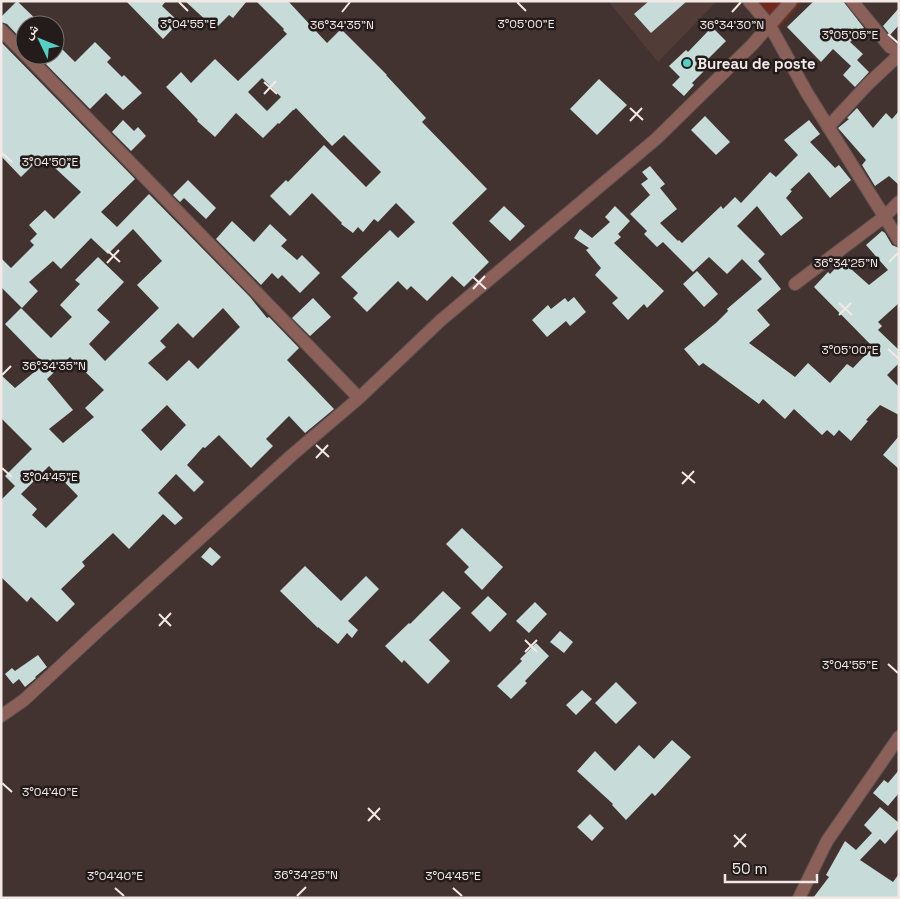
<svg xmlns="http://www.w3.org/2000/svg" width="900" height="899" viewBox="0 0 900 899" font-family="'Space Grotesk','Noto Naskh Arabic',sans-serif">
<rect width="100%" height="100%" fill="#423330"/>
<path fill="#513c37" d="M608,1h109l-59,61z"/>
<path fill="#71281d" d="M754,1h49l-25,29z"/>
<path fill="#c7dcd9" fill-rule="evenodd" d="M17,1l25,24h-17v18l-18,-19 -6,-2v-5z
M126,1h40l-4,5 17,16 -16,17z
M185,1h62l-14,17 -4,-3 -11,11 -6,-6 -3,3z
M256,1h32l39,42 14,-14 46,46h-1l40,43 -4,4 65,67 -35,34 37,39 -25,25 -12,-11 -25,25 -16,-15 -4,4 -9,-9 -31,31 -14,-14 5,-5 -17,-16 49,-47 8,8 17,-16 -19,-19 -18,19 -4,-3 -11,13 -5,-5 -5,6 -12,-9 1,-1 -30,-30 -22,23 -20,-20 16,-16 2,2 36,-37 42,42 15,-15 -37,-37 -12,11 -36,-38 -2,2h-1l-14,14 -1,-1 -15,15 -27,-25 -21,24 -18,-16 1,-1 -32,-33 15,-15 10,11 24,-24 23,22 49,-47 -4,-4 1,-1zM262,78l19,19 -14,14 -19,-19z
M649,1h38l-36,32 -17,-19z
M814,1h29l21,27 -14,14 13,12 -6,6 12,12 -14,15 -12,-12 8,-9 -18,-17 -12,13 -34,-35z
M899,8v17l-9,10 -7,-9z
M712,27l14,14 -20,20 4,4 -18,18 2,2 -10,11 -12,-11 8,-8 -11,-11 17,-16 2,2z
M1,42l134,137 -34,33 16,15 32,-33 101,103 17,21 2,-1 30,31 -12,12 47,49 -29,24 -16,-17 -23,23 7,7 -22,22 -32,-33 -14,13 -2,-1 -16,18 17,17 -10,10 -18,-18 -18,19 25,25 -8,7 -12,-11 -34,35 -16,-16 -31,29 3,4 -24,23 14,15 -18,18 -26,-25 -4,5 -26,-25v-77l14,-14 -10,-10 27,-27 -31,-31v-43l14,13 29,-24 -39,-40 16,-16 30,30 21,-21 -12,-12 20,-21 -5,-4 23,-23 26,25 -27,28 13,12 -21,22 16,17 54,-53 -22,-23 25,-24 -29,-32 -25,25 -17,-16 -30,31 -8,-8 -24,21 9,9 -16,17 -21,-21v-29l10,10 23,-23 -4,-4 7,-7 -8,-9 16,-15 9,9 27,-27 -39,-36 -21,21 -20,-21zM223,308l17,19 -42,42 -9,-9 -22,21 -19,-18 18,-16 -6,-6 18,-18 15,15zM70,357l34,33 -19,18 9,9 -31,26 -14,-14 24,-19 -26,-31zM167,405l19,20 -25,26 -20,-21zM49,466l29,30 -32,32 -14,-13 5,-6 -16,-15z
M55,42l20,20 20,-20 16,16 -4,4 15,15 2,-2 18,18 -19,17 -17,-17 -16,16 -53,-54h18z
M599,79l28,26 -30,30 -27,-26z
M857,108l16,20 13,-15 6,6 7,-8v74l-10,-9 -14,10 -13,-21 4,-5 -28,-32 11,-9 -2,-1z
M705,116l25,26 -14,13 -25,-25z
M123,120l11,11 4,-4 8,9 -15,15 -19,-19z
M809,120l11,14 -10,8 25,26 4,-3 12,15 -21,18 -21,-26 -19,18 2,1 -6,7 17,20 -22,18 -24,-30 -20,20 28,28 -7,7 23,28 -24,21 13,15 -21,18 46,34 13,-14 22,20 17,-19 6,4 20,-21 -59,-60 14,-15 2,2 12,-13 27,24 19,-15 -22,-25 16,-14 3,2 7,12 7,3v55l-21,19 4,4 -4,4 21,20v13l-12,12 12,12v28l-19,-10 -14,15 2,1 -17,20 -12,-11 -5,6 -7,-6 -5,5 -28,-26 -9,10 -22,-20 -4,5 -56,-41 -4,3 -15,-17 32,-26 12,-12 -1,-2 35,-30 -20,-20 -15,15 -18,-17 -16,15 -30,-30 -6,5 -13,-13 3,-3 -17,-17 20,-19 -9,-11 7,-5 -6,-7 8,-6 15,18 -5,4 17,21 -17,14 18,18 1,-1 3,3 39,-37 2,3 12,-12 6,6 29,-31 6,5 22,-22 -14,-15z
M188,180l28,28 -10,11 -22,-21 -4,4 -7,-7z
M504,206l21,20 -15,15 -21,-20z
M615,206l15,15 -12,13 3,3 -7,6 50,48 -17,17 -3,-4 -16,16 -16,-17 6,-5 -23,-23 6,-7 -15,-18 3,-2 -15,-10 6,-9 12,9 18,-16 -5,-5z
M232,221l22,21 16,-18 17,16 -6,6 16,14 5,-5 18,18 -20,20 -18,-18 -4,4 -6,-6 -11,12 -45,-46z
M697,271l21,23 -14,13 -21,-23z
M574,297l12,15 -16,14 -4,-5 -19,16 -15,-17 16,-15 3,4 14,-11 3,4z
M313,298l18,19 -21,19 -18,-18z
M899,436v33l-16,-14z
M462,528l41,39 -21,23 -18,-18 5,-5 -23,-23z
M210,547l11,10 -9,9 -11,-9z
M305,566l36,35 25,-25 13,13 -31,32 10,9 -6,8 -5,-5 -9,11 -20,-17v1l-38,-37z
M443,591l18,17 -32,32 21,21 -22,23 -24,-24 -2,3 -17,-17 24,-23 1,1z
M488,596l19,18 -17,18 -19,-19z
M535,602l12,12 -18,19 -13,-12z
M560,631l13,11 -9,11 -14,-11z
M536,643l13,13 -24,25 2,2 -16,16 -14,-13 25,-25 -2,-2z
M38,655l9,12 -12,10 1,1 -11,9 -6,-8 -6,5 -8,-10 7,-6 3,3z
M616,682l21,21 -21,21 -21,-21z
M582,690l10,9 -16,16 -10,-10z
M672,740l19,17 -36,39 -3,-3 -26,27 -14,-15 1,-1 -36,-33 18,-20 20,20 24,-26 15,14z
M899,770v23l-11,13 -15,-13 11,-13 4,3z
M880,807l19,16v5l-14,16 -5,-5 -20,21 33,22 6,-8v24h-86l16,-21 -3,-2 19,-34 11,9 16,-17 -8,-8z
M590,814l14,14 -12,13 -15,-14z"/>
<g fill="none" stroke-linecap="round" stroke-linejoin="round">
<g stroke="#5e504d" stroke-width="14">
<path id="minor" d="M749,1l21,25 37,67 92,147
M852,1l38,46 9,5
M1,30l24,24
M26,55l333,343
M828,127l40,-43 31,-29
M795,284l89,-67 15,-15
M1,716l23,-16 73,-68 195,-177 67,-57 81,-77 216,-182 96,-94 39,-44
M799,898l28,-57 72,-104"/>
</g>
<use href="#minor" stroke="#8a6058" stroke-width="12"/>
</g>
<path fill="none" stroke="#f2e8e6" stroke-width="2" d="M179,2l9,9M517,2l9,9M342,12l8,-10M732,12l9,-10M888,34l10,9M264,82l13,12M264,94l12,-13M630,108l13,12M630,121l12,-13M2,153l10,9M107,250l13,12M889,262l9,-9M107,263l12,-13M473,277l13,12M473,289l12,-13M839,303l13,12M839,315l12,-12M888,349l10,9M2,375l9,-9M316,445l13,12M316,458l12,-13M2,468l10,9M682,472l13,11M682,484l12,-13M159,614l12,12M159,626l12,-13M525,640l12,12M525,652l12,-12M888,664l10,9M2,783l10,9M368,808l12,12M368,821l12,-13M734,835l12,12M734,847l12,-13M115,888l9,8M453,888l9,8M297,896l9,-9"/>
<circle fill="#55cec4" stroke="#231c1b" stroke-width="2" cx="687" cy="63" r="5"/>
<g text-anchor="middle" dominant-baseline="central" stroke-width="5" stroke-linejoin="round" paint-order="stroke">
<g font-size="15" font-weight="bold" fill="#f2e8e6" stroke="#231c1b" text-anchor="start">
<text x="697" y="63">Bureau de poste</text>
</g>
</g>
<g font-size="12" text-anchor="middle" fill="#f2e8e6" stroke="#231c1b" stroke-width="5" stroke-linejoin="round" paint-order="stroke">
<text x="188" y="28">3°04'55"E</text>
<text x="526" y="28">3°05'00"E</text>
<text x="342" y="29">36°34'35"N</text>
<text x="732" y="29">36°34'30"N</text>
<text x="850" y="39">3°05'05"E</text>
<text x="50" y="166">3°04'50"E</text>
<text x="846" y="267">36°34'25"N</text>
<text x="850" y="354">3°05'00"E</text>
<text x="54" y="370">36°34'35"N</text>
<text x="50" y="481">3°04'45"E</text>
<text x="850" y="669">3°04'55"E</text>
<text x="50" y="796">3°04'40"E</text>
<text x="306" y="879">36°34'25"N</text>
<text x="115" y="880">3°04'40"E</text>
<text x="453" y="880">3°04'45"E</text>
</g>
<rect width="900" height="899" fill="none" stroke="#f2e8e6" stroke-width="5"/>
<g transform="translate(40 40) rotate(313)"><circle r="24" fill="#231c1b" stroke="#766e6c"/>
<path d="M0-4L9 19L0 12L-9 19Z" fill="#55cec4"/>
<text y="-8" font-size="14" font-weight="bold" text-anchor="middle" fill="#f2e8e6">ش</text>
</g>
<path d="M725 874v8h92v-8" fill="none" stroke="#f2e8e6" stroke-width="2.5"/>
<text x="732" y="874" font-size="15" fill="#f2e8e6" stroke="#231c1b" stroke-width="4" paint-order="stroke">50 m</text>
</svg>
